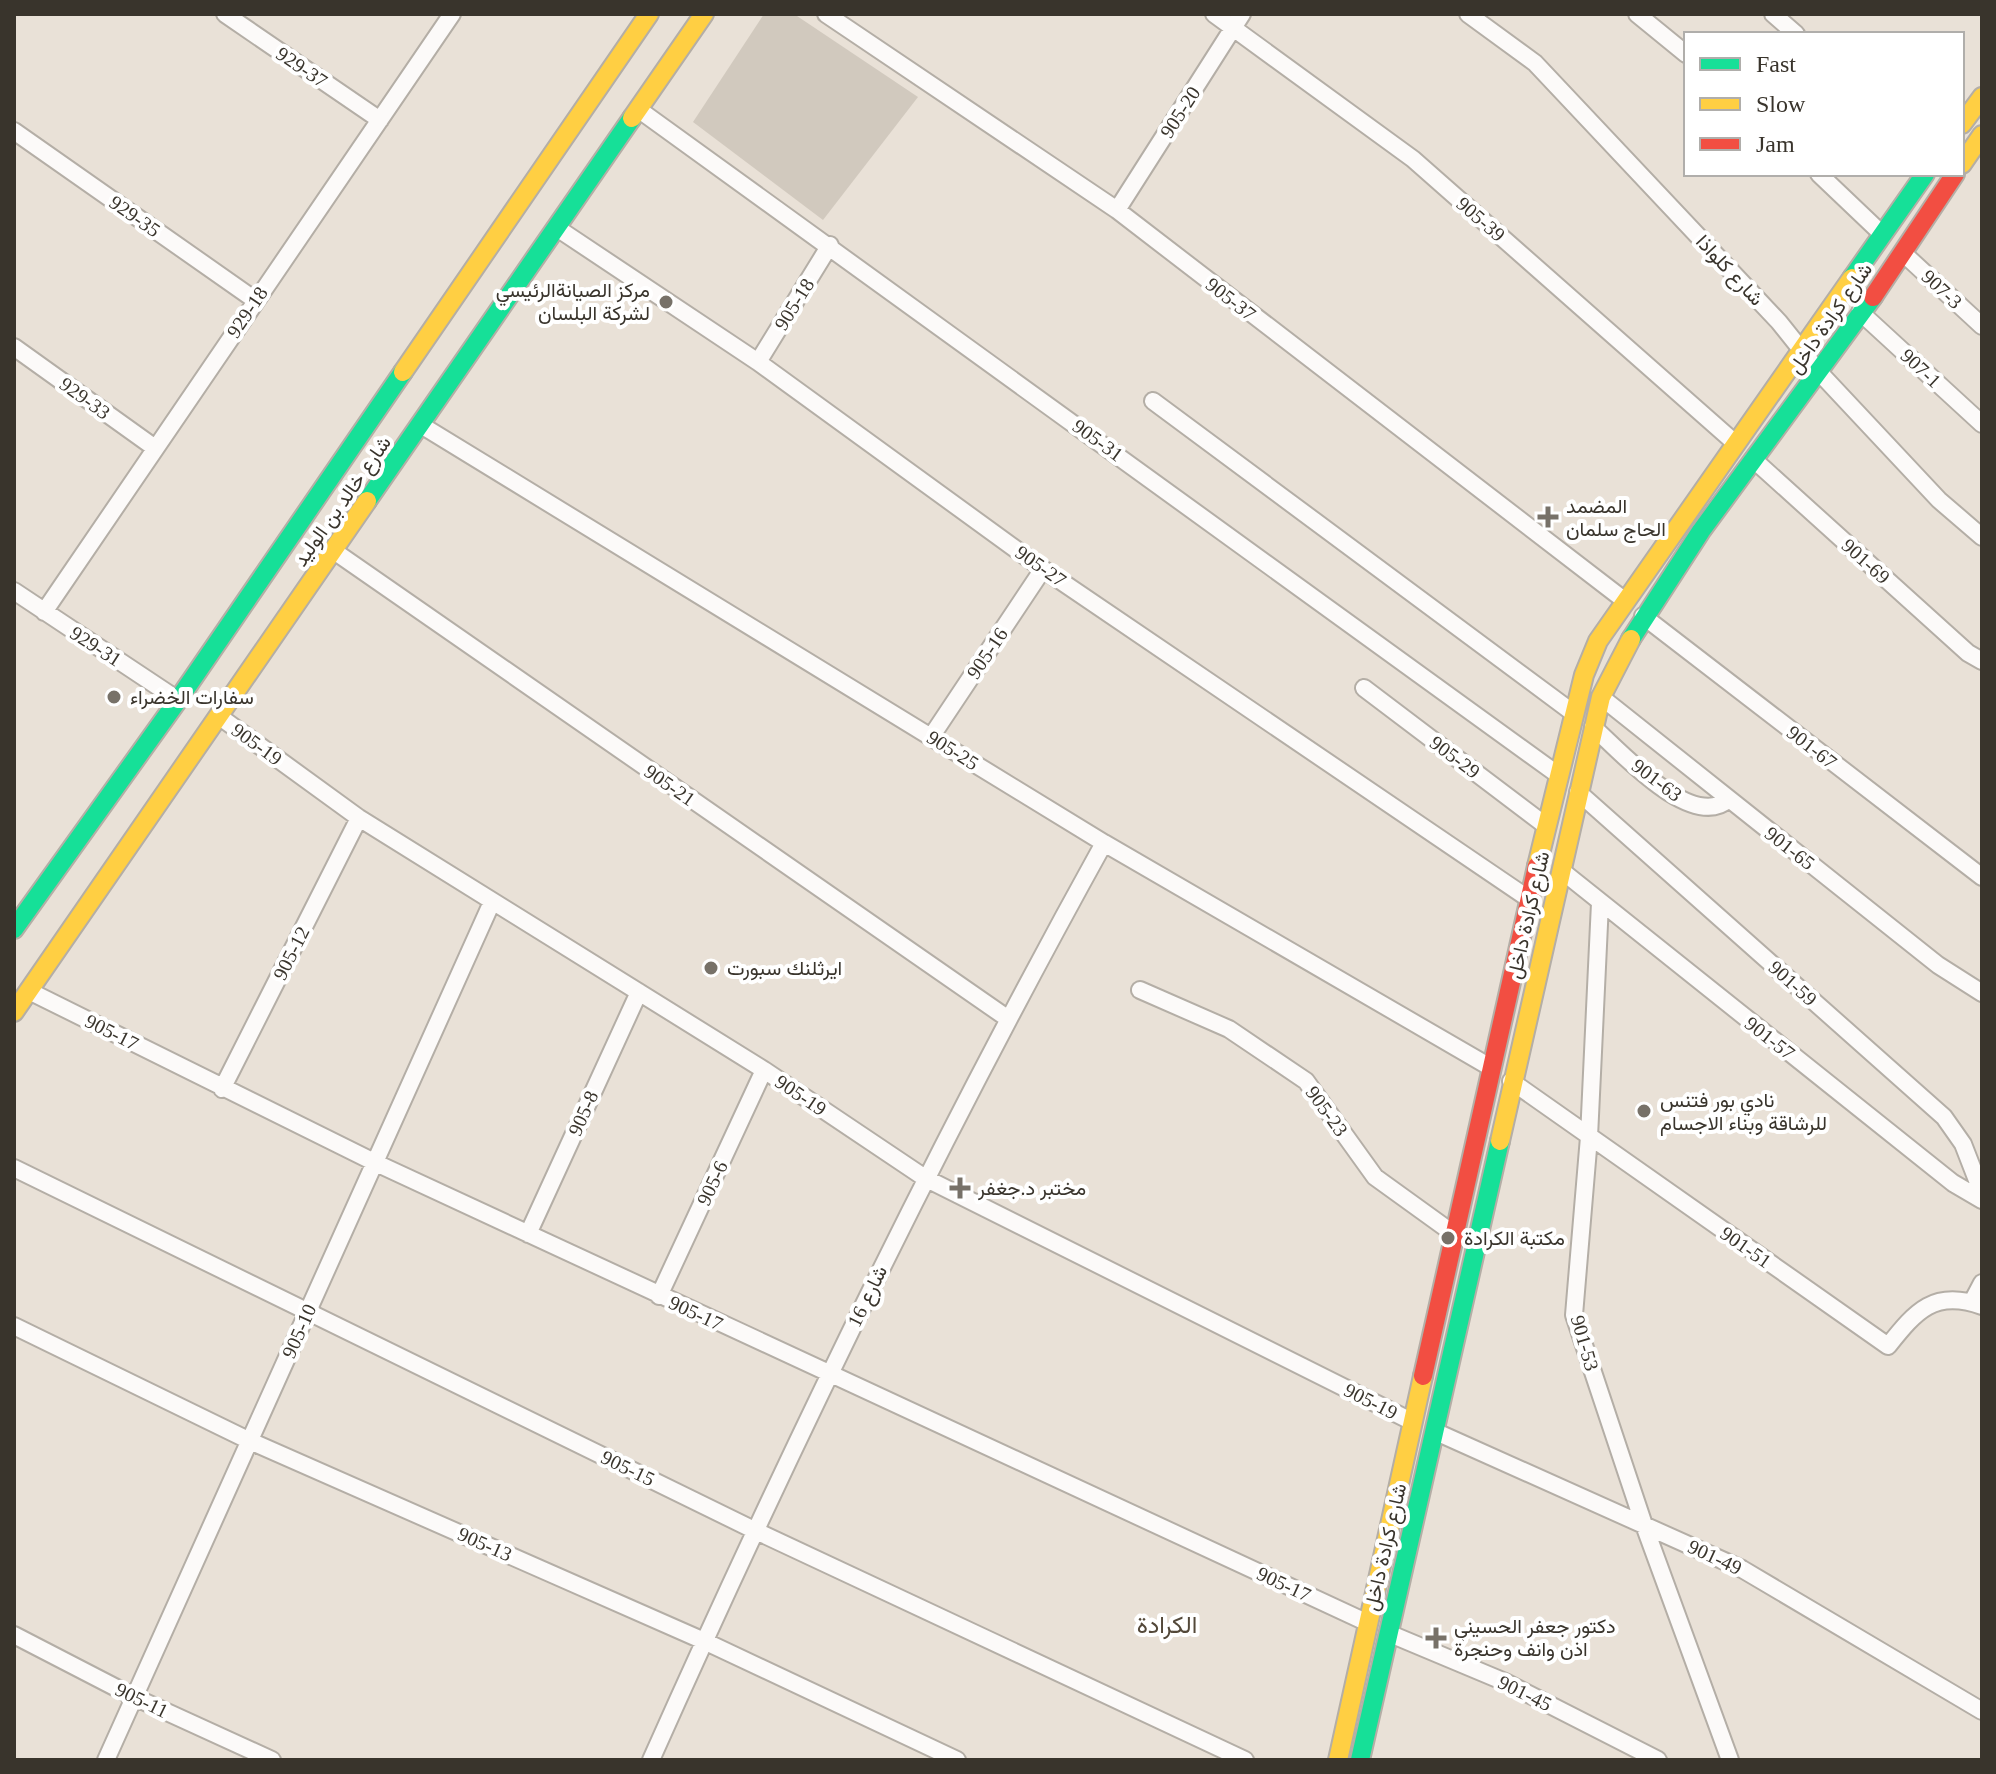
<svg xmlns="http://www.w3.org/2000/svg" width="1996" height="1774" viewBox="0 0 1996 1774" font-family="'Times New Roman',Vazirmatn,serif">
<rect width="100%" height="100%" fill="#e9e1d7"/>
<path fill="#d1c9be" d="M764,14h30l124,83 -95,123 -130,-98z"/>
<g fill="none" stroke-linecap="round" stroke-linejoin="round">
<g stroke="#b4aea6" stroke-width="20">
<path id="street" d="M225,14l155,106
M826,14l291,196 507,390
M1214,14l199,145 321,283
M1468,14l67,49 244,259 40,50 120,128 43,37
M1637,14l49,40
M1773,14l23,20
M638,109l919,665
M14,131l241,169
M1819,174l62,59
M1117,210l125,-196
M557,228l201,134 285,207 486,330
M1903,253l79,73
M1860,312l122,112
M14,347l141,101
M758,362l72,-117
M1153,401l419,311
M421,425l683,418 386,224
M1753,459l215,194 14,8
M334,551l673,467
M14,591l164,109
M44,612l408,-598
M1643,616l339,261
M1364,688l181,137
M1601,697l337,268 44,28
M220,717l139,101 405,252 161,108 488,244
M1593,727c27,24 99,105 136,72
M931,737l112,-168
M1578,792l366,325 19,27 19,49
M1562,871l391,312 29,17
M1600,903l-11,234 -15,178 70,210 86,235
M1140,990l89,39 77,52 69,96 79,57
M29,991l347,172 992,460
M1511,1081l377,265c28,-35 46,-57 94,-40
M222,1089l137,-271
M14,1168l742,363 489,229
M528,1234l111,-242
M659,1296l105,-226
M1972,1302l10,-19
M14,1326l236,115 454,200 253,119
M1434,1431l308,138 240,142
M1388,1633l117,49 153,78
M14,1635l120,62 138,63
M106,1760l386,-858
M651,1760c139,-312 288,-619 453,-917"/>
</g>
<g stroke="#b4aea6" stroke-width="22">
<path id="fast" d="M1852,278l73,-104
M367,501l265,-383
M1631,639l70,-108 172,-234
M14,929l164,-229 225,-328
M1360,1760l140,-619"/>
</g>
<g stroke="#b4aea6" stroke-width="22">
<path id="slow" d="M632,118l72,-104
M1962,124l20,-27
M1962,164l20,-29
M403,372l246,-358
M1537,866l47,-191 14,-34 254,-363
M14,1012l353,-511
M1500,1141l101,-444 30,-58
M1338,1760l85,-384"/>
</g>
<g stroke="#b4aea6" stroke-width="22">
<path id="jam" d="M1873,297l82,-123
M1423,1376l114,-510"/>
</g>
<use href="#street" stroke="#fcfaf9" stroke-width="16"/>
<use href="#fast" stroke="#16e098" stroke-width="18"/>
<use href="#slow" stroke="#ffcf43" stroke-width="18"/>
<use href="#jam" stroke="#f24e42" stroke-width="18"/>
</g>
<g fill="#777168" stroke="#fff" stroke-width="3">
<circle cx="666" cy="302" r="8"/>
<path d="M1544 505h8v8h8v8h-8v8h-8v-8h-8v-8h8z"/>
<circle cx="114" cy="697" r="8"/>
<circle cx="711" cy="968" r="8"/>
<circle cx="1644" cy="1111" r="8"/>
<path d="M956 1176h8v8h8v8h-8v8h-8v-8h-8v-8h8z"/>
<circle cx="1448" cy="1238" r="8"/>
<path d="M1432 1626h8v8h8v8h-8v8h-8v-8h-8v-8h8z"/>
</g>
<g text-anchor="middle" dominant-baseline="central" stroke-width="8" stroke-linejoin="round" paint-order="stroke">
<g font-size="20" fill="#39342c" stroke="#fff">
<text transform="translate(302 67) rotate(34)">929-37</text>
<text transform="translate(1180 112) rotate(-57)">905-20</text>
<text transform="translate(135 216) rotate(35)">929-35</text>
<text transform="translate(1481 219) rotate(41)">905-39</text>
<text transform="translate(1730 270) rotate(47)">شارع كلواذا</text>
<text transform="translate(1942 289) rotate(43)">907-3</text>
<text transform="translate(1231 299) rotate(38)">905-37</text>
<text transform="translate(794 304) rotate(-58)">905-18</text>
<text transform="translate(247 312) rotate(-56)">929-18</text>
<text transform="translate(1830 318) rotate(-55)">شارع كرادة داخل</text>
<text transform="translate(1921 368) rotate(43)">907-1</text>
<text transform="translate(85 398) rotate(36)">929-33</text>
<text transform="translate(1098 440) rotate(36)">905-31</text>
<text transform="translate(342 501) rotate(-55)">شارع خالد بن الوليد</text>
<text transform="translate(1866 561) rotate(42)">901-69</text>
<text transform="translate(1041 566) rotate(35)">905-27</text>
<text transform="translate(96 646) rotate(33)">929-31</text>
<text transform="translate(987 653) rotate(-56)">905-16</text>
<text transform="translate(257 744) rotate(36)">905-19</text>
<text transform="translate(1812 747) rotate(38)">901-67</text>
<text transform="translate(953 750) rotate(32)">905-25</text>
<text transform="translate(1455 757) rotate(37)">905-29</text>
<text transform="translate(1657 780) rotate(37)">901-63</text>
<text transform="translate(670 785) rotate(35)">905-21</text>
<text transform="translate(1790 848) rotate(38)">901-65</text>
<text transform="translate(1528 915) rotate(-77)">شارع كرادة داخل</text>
<text transform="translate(291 953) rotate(-63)">905-12</text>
<text transform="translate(1793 983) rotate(42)">901-59</text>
<text transform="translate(112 1032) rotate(27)">905-17</text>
<text transform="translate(1770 1038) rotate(38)">901-57</text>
<text transform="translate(801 1095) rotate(34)">905-19</text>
<text transform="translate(1327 1111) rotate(54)">905-23</text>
<text transform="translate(583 1113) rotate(-66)">905-8</text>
<text transform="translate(712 1183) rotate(-65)">905-6</text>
<text transform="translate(1746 1247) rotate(35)">901-51</text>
<text transform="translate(867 1296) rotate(-64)">شارع 16</text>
<text transform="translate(696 1313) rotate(25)">905-17</text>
<text transform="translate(299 1331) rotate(-66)">905-10</text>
<text transform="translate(1585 1343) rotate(74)">901-53</text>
<text transform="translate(1371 1401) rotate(27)">905-19</text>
<text transform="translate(628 1468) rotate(26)">905-15</text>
<text transform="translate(485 1544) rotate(24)">905-13</text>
<text transform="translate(1385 1547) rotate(-77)">شارع كرادة داخل</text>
<text transform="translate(1715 1557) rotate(25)">901-49</text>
<text transform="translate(1284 1584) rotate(25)">905-17</text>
<text transform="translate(1525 1693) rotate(26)">901-45</text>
<text transform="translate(142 1700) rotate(26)">905-11</text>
</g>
<g font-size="20" fill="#39342c" stroke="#fff" text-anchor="start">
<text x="650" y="290" text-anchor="end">مركز الصيانةالرئيسي<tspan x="650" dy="23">لشركة البلسان</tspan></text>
<text x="1566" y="506">المضمد<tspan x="1566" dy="23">الحاج سلمان</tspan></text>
<text x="130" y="697">سفارات الخضراء</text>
<text x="727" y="968">ايرثلنك سبورت</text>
<text x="1660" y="1100">نادي بور فتنس<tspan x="1660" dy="23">للرشاقة وبناء الاجسام</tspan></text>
<text x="978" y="1188">مختبر د.جغفر</text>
<text x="1464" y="1238">مكتبة الكرادة</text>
<text x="1454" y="1626">دكتور جعفر الحسيني<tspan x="1454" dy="23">اذن وانف وحنجرة</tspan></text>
</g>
<g font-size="24" fill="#534839" stroke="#fff">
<text x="1167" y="1625">الكرادة</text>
</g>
</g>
<rect width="1996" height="1774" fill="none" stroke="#39342c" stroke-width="32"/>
<rect x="1684" y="32" width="280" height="144" fill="#ffffff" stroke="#b0aeab" stroke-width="2"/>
<rect x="1700" y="58" width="40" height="12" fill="#16e098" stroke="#b0aeab" stroke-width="2"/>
<text x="1756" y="72" font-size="24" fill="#39342c">Fast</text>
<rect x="1700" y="98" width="40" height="12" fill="#ffcf43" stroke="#b0aeab" stroke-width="2"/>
<text x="1756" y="112" font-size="24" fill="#39342c">Slow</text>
<rect x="1700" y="138" width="40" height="12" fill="#f24e42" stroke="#b0aeab" stroke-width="2"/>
<text x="1756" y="152" font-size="24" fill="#39342c">Jam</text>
</svg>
